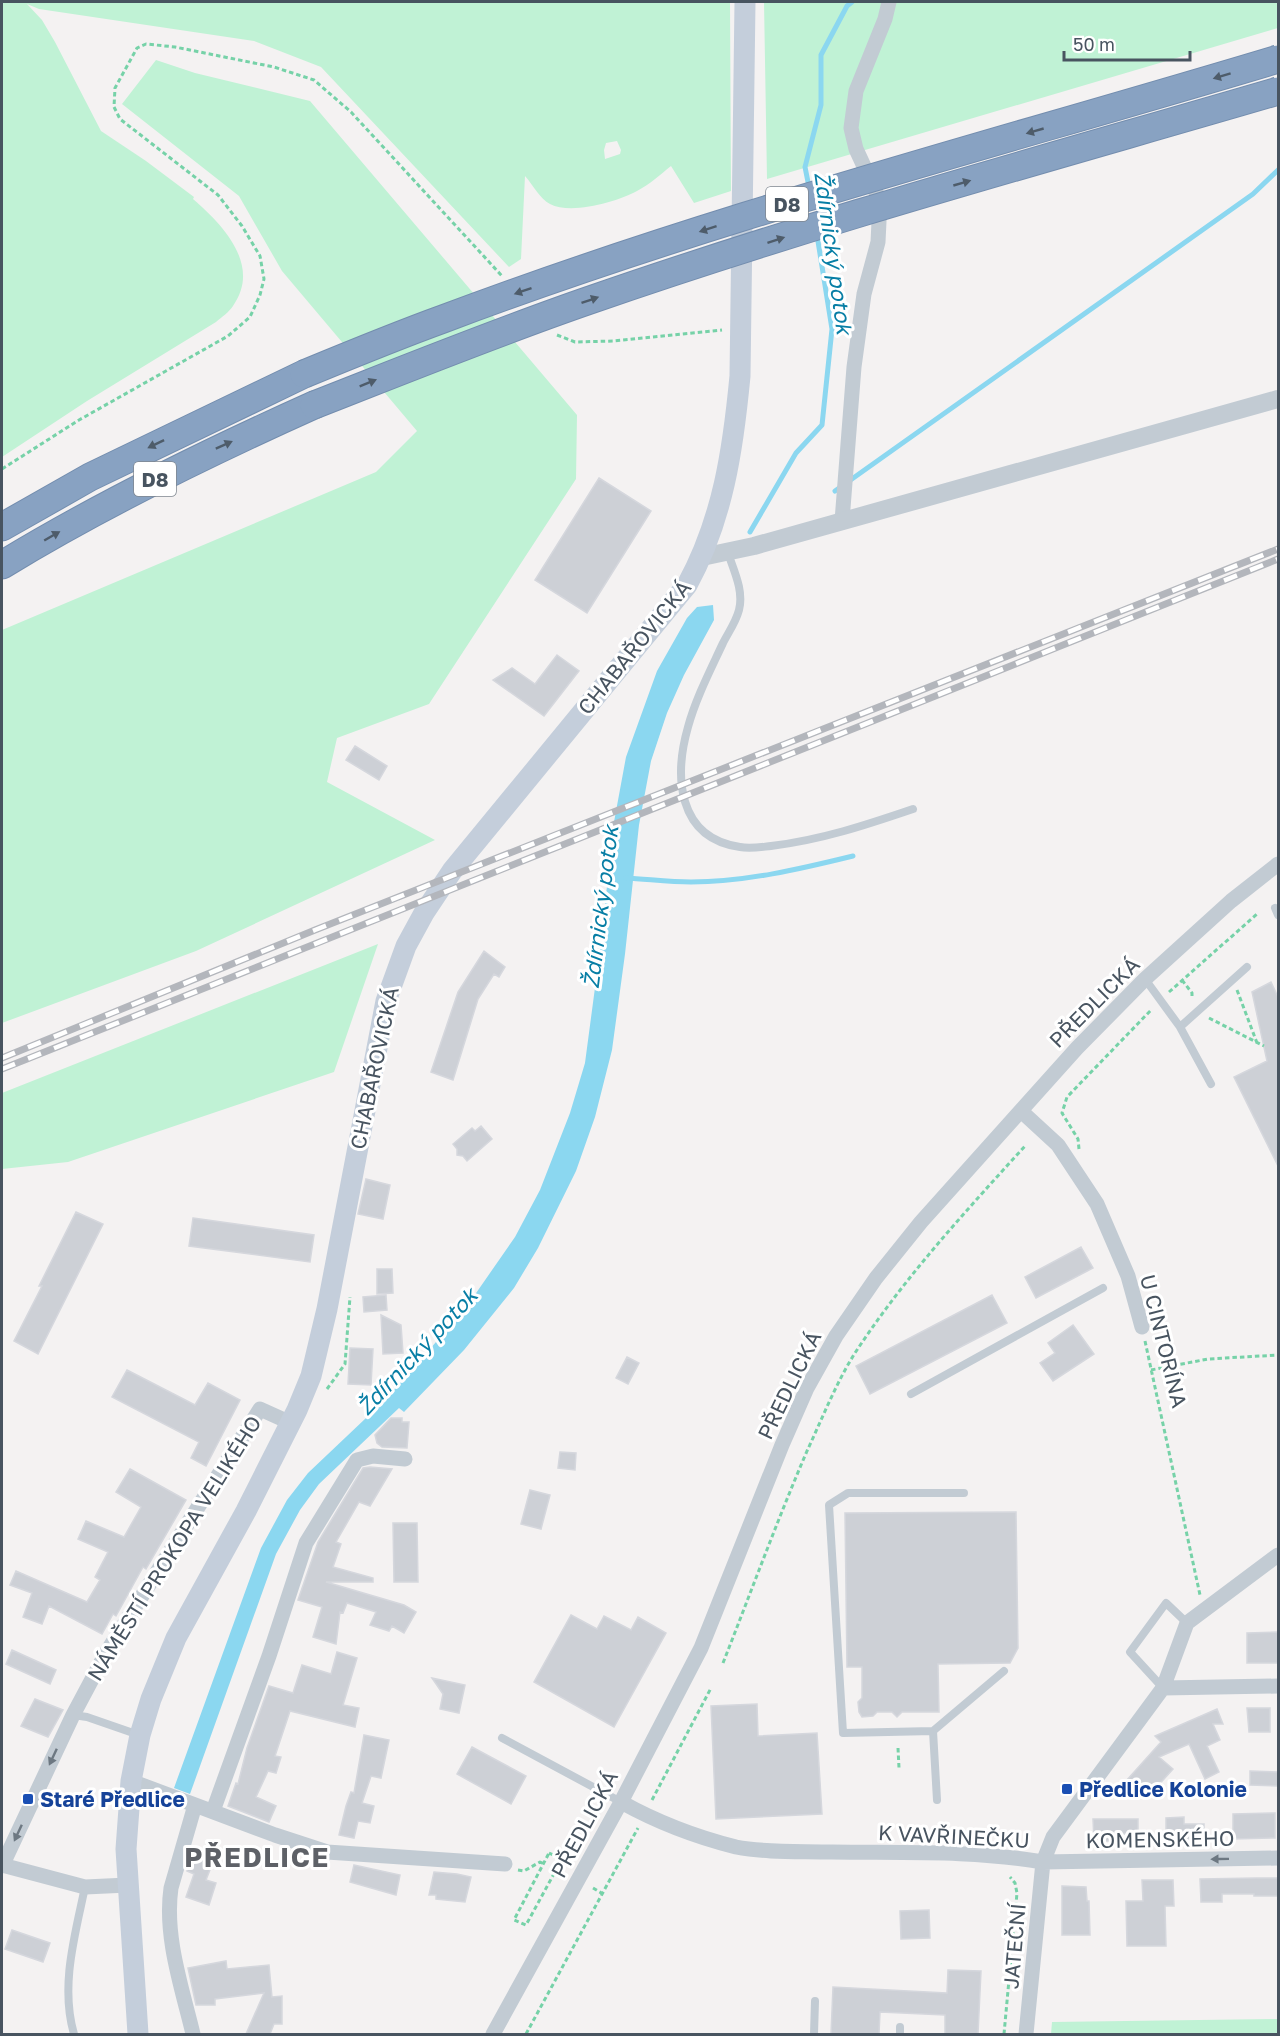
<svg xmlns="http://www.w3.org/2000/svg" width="1280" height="2036" viewBox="0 0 1280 2036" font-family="'Golos Text',sans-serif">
<rect width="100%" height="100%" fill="#f4f2f2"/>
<path fill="#c0f2d5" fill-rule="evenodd" d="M2,2h728l1,189 -37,12 -23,-37c-11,9 -21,18 -34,25 -20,11 -66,24 -87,13 -10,-5 -17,-19 -25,-28l-4,83 -12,8 -188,-200 -67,-26 -215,-32 -12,-5 15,16 13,22 46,89 45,30 48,36 -1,2c29,25 69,66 40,107 -4,6 -11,11 -17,16l-129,79 -85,56zM617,141l4,9 -1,4 -15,5 -1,-9 2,-7z
M764,2h514v26l-511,151z
M156,60l39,13 115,28 267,314 -1,64 -147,225 -92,34 -10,44 108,58 -239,111 -194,72v-393l374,-158 41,-41 -135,-160 -43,-75 -117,-92z
M378,944l-44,128 -266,90 -66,7v-76z
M1278,2019v15h-227l1,-12z"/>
<path fill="#8bd7f0" d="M713,605l1,15 -30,55 -17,38 -16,48 -12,64 -14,129 -13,96 -17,67 -19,54 -38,77 -24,40 -50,62 -60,62 -5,-4 -80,76 -19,26 -24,44 -86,240 -16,-6 87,-240 26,-48 21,-27 77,-73 80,-91 50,-72 25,-47 30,-77 15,-50 15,-113 14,-128 12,-65 31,-86 30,-53 10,-11z"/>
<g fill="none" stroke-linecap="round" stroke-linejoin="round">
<path stroke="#8bd7f0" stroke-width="5" d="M809,187l-4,-20 16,-62v-50l26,-49 5,-4
M835,491l418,-297 25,-24
M750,532l46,-79 26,-28 10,-96 -15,-94
M626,878c21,1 43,4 65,4 54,0 109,-13 162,-26"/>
</g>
<path fill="#cdd0d6" stroke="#d5d7dd" stroke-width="1.5" d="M599,478l52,33 -64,102 -52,-33z
M557,655l22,16 -35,45 -51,-36 19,-12 23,16z
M355,746l32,20 -8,14 -33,-20z
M484,951l21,16 -6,10 -5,-3 -16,25 -25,81 -22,-8 27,-80z
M1271,982l7,15v169l-44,-89 33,-16 -15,-69z
M481,1126l11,13 -25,22 -4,-5 -6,-1v-6l-4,-5 19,-16 3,3z
M366,1179l24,6 -7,34 -25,-5z
M76,1212l27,12 -65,130 -24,-13 28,-55h-3z
M193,1218l121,17 -4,27 -121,-16z
M1081,1247l12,21 -57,30 -11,-21z
M377,1269h15l1,24 -16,1z
M386,1295l1,15 -23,2 -1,-15z
M992,1295l15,28 -137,71 -14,-28z
M381,1315l20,10 2,28 -20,1z
M1073,1325l21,29 -41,27 -13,-18 15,-10 -7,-10z
M350,1348l23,1 -2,36 -23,-1z
M627,1357l12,6 -11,21 -12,-6z
M127,1370l68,35 13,-22 32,17 -34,66 -15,-8 8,-16 -87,-45z
M391,1418h11v4h7l-2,26 -25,-1 -5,-4 -2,-8z
M560,1452l16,1 -1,17 -17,-2z
M370,1467l22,2 -22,37 -11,-4 -23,40 5,2 -8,23 40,11v4h-47l78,23 12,7 -12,21 -12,-7 -3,5 -19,-6 6,-13 -29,-9 -4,10 -3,-1 -4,32 -23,-7 9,-30 -24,-7 20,-58 45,-74z
M130,1469l56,31 -40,69 -3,-2 -27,49 -3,-2 -11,20 -53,-28 -7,18 -19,-7 9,-24 -22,-8 6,-14 71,31 13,-22 -5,-3 13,-25 -30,-13 8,-18 38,16 17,-30 -25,-15z
M530,1490l20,5 -9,34 -20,-5z
M1016,1512l2,136 -8,15 -72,1 1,48h-37l-5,5 -5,-5h-15l-4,4 -11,1 -3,-5 -1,-10 4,-4v-31h-15l-2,-154z
M393,1523h24l1,59h-24z
M571,1615l26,14 7,-13 27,14 7,-13 28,16 -52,94 -80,-45z
M1278,1632v31h-31v-30z
M12,1650l44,20 -6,14 -44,-20z
M337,1652l20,6 -14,47 16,3 -4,19 -65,-16 -15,45 6,1 -5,16 -8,-2 -12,26 20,9 -7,16 -41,-16 8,-23 2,1 9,-36 22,-62 24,7 9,-28 29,9z
M432,1678l33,7 -6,28 -19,-4 3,-15z
M35,1699l28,11 -15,27 -27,-11z
M757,1704l1,32 59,-3 5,81 -106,5 -5,-113z
M1247,1708h23v24h-21z
M1217,1709l6,15h-10l7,16 -13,6 12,26 -14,7 -16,-35 -30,13 14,12 -27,30 -20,-18 35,-39 -6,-6z
M364,1735l25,5 -8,38 -10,-2 -9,27 12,3 -4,17 -12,-2 -4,17 -15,-3 7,-29 5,-14 3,1z
M472,1747l54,29 -15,28 -54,-30z
M1250,1771l28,1v14l-28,-1z
M1275,1813v25l-42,1v-25z
M1184,1817v7h20v15h-38v-21z
M1093,1819h45v15h-24v7h-20z
M193,1848l22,9 -9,23 10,3 -7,22 -23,-8 8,-23 -7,-3z
M354,1865l46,10 -4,20 -46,-13z
M434,1872l23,2 14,3 -6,25 -29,-3v-4h-7z
M1257,1878h21v18h-24v-2h-32v8h-21l-1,-23z
M1142,1880h31l1,26h-9l1,40h-39l-1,-45h17z
M1062,1886l24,1 1,14h2l1,34h-28z
M929,1910l1,28 -29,1 -1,-28z
M12,1930l38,13 -7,19 -38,-13z
M226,1961l1,8 42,-4 3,32 10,-1v28h-8l-4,10h-24l18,-41 -49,6v6h-19l-8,-37z
M948,1970l33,1 -3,63h-33v-19l-65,-3 -1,22h-48l2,-47 114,6z"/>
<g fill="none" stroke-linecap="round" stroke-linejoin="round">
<g stroke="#738dae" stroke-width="29">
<path id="motorway" d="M2,527l88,-50 214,-103
M2,565c100,-61 205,-112 312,-160"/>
</g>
<path stroke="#76d2a8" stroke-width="3" stroke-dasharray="4.5 3" stroke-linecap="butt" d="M557,335l18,7 38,-1 109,-11
M2,469l77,-49 149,-84 22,-19 10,-22 4,-16 -4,-23 -18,-30 -24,-31 -98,-76 -6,-12 1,-19 22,-40 9,-4 29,3 99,20 40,13 37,32 151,164
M1182,980l10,13v6
M1237,990l20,53
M1169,992l88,-78
M1209,1018l55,28
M1079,1149l-1,-10 -16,-26 5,-16 85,-88
M1145,1341l55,254
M1151,1370l57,-11 70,-4
M327,1389l18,-25 5,-67
M723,1663c28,-71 54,-142 84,-212 15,-32 29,-68 48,-98 49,-75 110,-141 170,-207
M898,1748l1,20
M652,1800l59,-112
M549,1853l13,6 -36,66 -12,-5z
M518,1870l6,1 16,-9 4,2
M593,1888l10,6
M526,2034l112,-206
M1004,2034l13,-141 -2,-10 -5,-6"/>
<path stroke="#c2cbd3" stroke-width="8" d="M728,553c6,18 16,38 11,57 -3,12 -11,23 -16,33 -13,28 -27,55 -35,84 -14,49 -11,111 52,120 10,2 21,0 31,-1 50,-6 95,-21 142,-37
M1275,908l3,7
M1145,979l35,48 67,-60
M1180,1027l31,57
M911,1394l192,-106
M1163,1688l-33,-36 36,-49 21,20
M73,1715l14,2 52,18
M933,1731l-90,2 -14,-228 19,-12h116
M502,1738l119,64
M937,1800l-4,-69 71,-60
M74,2034c-14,-48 1,-99 11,-147
M814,2034l1,-33
M900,2034v-7"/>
<path stroke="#c2cbd3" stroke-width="15" d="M842,521l12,-154 10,-73 14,-52 2,-41 -24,-52 -5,-21 5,-37 29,-72 4,-17
M1021,1111l37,34 39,59 31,72 14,51
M1163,1688l115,-2
M131,1781l144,54 52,17 178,12
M621,1802c36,20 75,35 115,45 31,6 65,4 96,5 70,1 141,-2 211,10l235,-4
M213,1811l56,-155 37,-113 51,-83 16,-4 32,3
M2,1865l83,22 43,-2
M2,1866l71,-151 33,-62 154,-244 31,14
M193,2034c-11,-46 -29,-98 -22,-146l24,-83
M493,2034l128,-232 80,-154 81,-203 25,-57 29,-52 40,-58 45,-56 156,-174 68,-69 86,-78 47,-37
M1026,2034l17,-172 10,-25 110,-149 24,-65 91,-68"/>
<path stroke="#c2cbd3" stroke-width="18" d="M702,557l52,-11 524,-147"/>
<path stroke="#c4cedb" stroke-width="21" d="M138,2034l-12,-185 5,-68 9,-46 11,-36 25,-61 70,-127 51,-101 14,-34 16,-67 59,-308 20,-55 18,-33 28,-42 235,-286c36,-66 46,-135 53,-209l5,-374"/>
<use href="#motorway" stroke="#88a2c2" stroke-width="27"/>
<g stroke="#b3b6bc" stroke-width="7">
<path id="rail" d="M2,1058l313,-128 963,-381
M2,1069l1276,-510"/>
</g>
<use href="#rail" stroke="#fff" stroke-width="4.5" stroke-dasharray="14" stroke-linecap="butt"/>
<g stroke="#738dae" stroke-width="29" stroke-linecap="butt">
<path id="motorway-bridge" d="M304,374c46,-19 92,-38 139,-55 273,-103 556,-176 835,-260
M314,405c92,-36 183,-73 276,-105 227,-79 459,-142 688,-209"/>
</g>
<use href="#motorway-bridge" stroke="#88a2c2" stroke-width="27"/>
</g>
<defs><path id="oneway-solid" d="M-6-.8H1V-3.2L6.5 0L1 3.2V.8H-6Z" transform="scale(1.5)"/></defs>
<g fill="#4e5c6a">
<use href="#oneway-solid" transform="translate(1222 76) rotate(163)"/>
<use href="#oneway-solid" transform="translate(1035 131) rotate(164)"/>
<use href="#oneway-solid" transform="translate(962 183) rotate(-16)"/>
<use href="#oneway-solid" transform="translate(708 229) rotate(162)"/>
<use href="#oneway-solid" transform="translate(776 240) rotate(-18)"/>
<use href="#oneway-solid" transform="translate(523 291) rotate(161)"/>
<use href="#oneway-solid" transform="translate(590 300) rotate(-19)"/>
<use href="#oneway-solid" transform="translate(368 383) rotate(-22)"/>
<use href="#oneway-solid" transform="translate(156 444) rotate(154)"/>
<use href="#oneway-solid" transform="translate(224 445) rotate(-24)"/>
<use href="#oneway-solid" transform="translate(52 536) rotate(-30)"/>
</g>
<g fill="#6d7882">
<use href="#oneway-solid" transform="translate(53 1757) rotate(115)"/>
<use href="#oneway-solid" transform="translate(18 1833) rotate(115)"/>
<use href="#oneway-solid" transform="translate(1220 1859) rotate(179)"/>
</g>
<g fill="#1a4fb4" stroke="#fff" stroke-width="2">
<rect x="1061" y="1783" width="12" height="12" rx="3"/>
<rect x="22" y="1793" width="12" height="12" rx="3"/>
</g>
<g text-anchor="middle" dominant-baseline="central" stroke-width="6" stroke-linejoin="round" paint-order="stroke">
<g fill="#fff" stroke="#7f8790" stroke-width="1.5">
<rect x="766" y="187" width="42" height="34" rx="4.5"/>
<rect x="134" y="462" width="42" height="34" rx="4.5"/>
</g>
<g font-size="20" font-weight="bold" fill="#485460">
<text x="787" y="204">D8</text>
<text x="155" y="479">D8</text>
</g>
<g font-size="21" fill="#485460" stroke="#fff">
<text transform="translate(634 647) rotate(-51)">CHABAŘOVICKÁ</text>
<text transform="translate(1094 1002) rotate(-45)">PŘEDLICKÁ</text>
<text transform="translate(374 1068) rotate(-78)">CHABAŘOVICKÁ</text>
<text transform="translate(1164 1341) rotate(76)">U CINTORÍNA</text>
<text transform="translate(789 1385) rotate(-64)">PŘEDLICKÁ</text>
<text transform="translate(174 1548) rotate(-58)">NÁMĚSTÍ PROKOPA VELIKÉHO</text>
<text transform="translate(584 1824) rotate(-62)">PŘEDLICKÁ</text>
<text transform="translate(954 1836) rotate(3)">K VAVŘINEČKU</text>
<text transform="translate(1160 1839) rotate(-1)">KOMENSKÉHO</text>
<text transform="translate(1014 1946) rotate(-85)">JATEČNÍ</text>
</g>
<g font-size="21" font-weight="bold" fill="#164399" stroke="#fff" text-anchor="start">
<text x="1079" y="1789">Předlice Kolonie</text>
<text x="40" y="1799">Staré Předlice</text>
</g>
<g font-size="22" font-style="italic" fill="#077ea5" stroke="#fff">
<text transform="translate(834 253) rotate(82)">Ždírnický potok</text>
<text transform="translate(600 907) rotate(-83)">Ždírnický potok</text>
<text transform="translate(417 1351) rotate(-47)">Ždírnický potok</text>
</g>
<g font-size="27" font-weight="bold" letter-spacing="1.5" fill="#5e6167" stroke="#fff">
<text x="257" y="1857">PŘEDLICE</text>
</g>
</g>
<rect width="1280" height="2036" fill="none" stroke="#485460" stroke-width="6"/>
<path d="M1064 51v9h126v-9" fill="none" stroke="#485460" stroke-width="3"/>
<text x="1073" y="51" font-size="18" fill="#485460" stroke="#ffffff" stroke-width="4.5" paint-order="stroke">50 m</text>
</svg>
